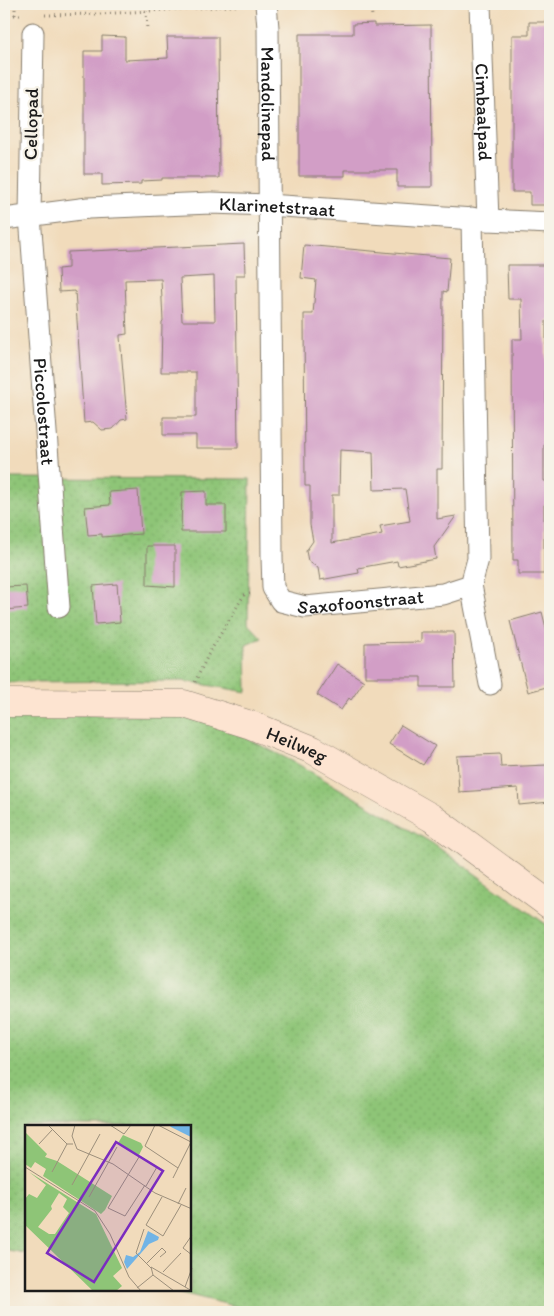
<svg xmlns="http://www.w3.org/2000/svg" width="554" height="1316" viewBox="0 0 554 1316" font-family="Itim,sans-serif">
<defs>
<pattern id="grass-dots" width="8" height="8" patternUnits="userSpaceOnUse" patternTransform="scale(1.25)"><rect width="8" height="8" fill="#8ec577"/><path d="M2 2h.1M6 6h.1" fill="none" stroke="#7aa966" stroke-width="1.8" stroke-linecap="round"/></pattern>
</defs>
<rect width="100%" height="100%" fill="#f7f3e8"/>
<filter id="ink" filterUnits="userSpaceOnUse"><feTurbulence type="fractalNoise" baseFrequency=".02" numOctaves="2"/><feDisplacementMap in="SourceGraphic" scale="10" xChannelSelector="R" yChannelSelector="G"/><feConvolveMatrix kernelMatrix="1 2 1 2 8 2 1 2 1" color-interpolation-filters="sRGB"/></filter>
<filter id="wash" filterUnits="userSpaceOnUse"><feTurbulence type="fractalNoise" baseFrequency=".0096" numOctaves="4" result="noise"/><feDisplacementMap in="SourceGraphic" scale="20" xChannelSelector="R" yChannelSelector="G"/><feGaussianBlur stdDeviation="1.12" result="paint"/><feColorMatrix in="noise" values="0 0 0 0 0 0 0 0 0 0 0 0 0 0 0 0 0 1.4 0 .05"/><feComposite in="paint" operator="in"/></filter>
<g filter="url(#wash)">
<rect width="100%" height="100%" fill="#f1dbbb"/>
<path fill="url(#grass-dots)" stroke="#55704a" d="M4,478l246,1 -2,144 14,15 -16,7 1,47 -64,-11 -179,1z
M4,714l169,2 41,6 82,41 136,80 118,84v385h-291l-90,-22h21v-164h-164v128l-22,-4z"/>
<g id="blocks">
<path fill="#d29ec6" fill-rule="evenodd" d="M529,22h21v183h-20v-13h-18v-157h17z
M374,23v3l57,-1 1,162h-35v-17h-52v6h-46v-142h54v-10z
M102,36l23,1v23l43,-2 -1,-21h51l1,141h-57v2l-21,1v3l-39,1v-11h-18v-123h18z
M244,244l1,31h-9l2,173h-42v-13h-33v-18h33v-45h-35l1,-50 1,-1 -2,-42 -36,1 2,54 -7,1v2l7,82 -6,1 -8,9 -11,1 -9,-8 -9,1 -9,-132 -16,1 -1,-23 10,-1v-16zM214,276l1,45h-33l-2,-43z
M304,245l146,13 -3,34 -4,-1 -1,178h-5v50l19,-3 -22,31 2,12 -38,7 -1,-5 -39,7 1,5 -39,7 -2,-12 -10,-7 -2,-10 7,-10 -3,-16v-39h-5l-1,-172h9l3,-34 -15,-2zM340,450l33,2 1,38 31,-1 5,32 -30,5 2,8 -50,9v-48h7z
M507,265h43v56h-4v124h-2v36h6v18l-6,6v69h-26v-14h-5l-1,-221h10l-1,-40h-13z
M138,490l3,44 -39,3v-3l-14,1 -3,-28 25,-2 -1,-13z
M206,491v14h20v27h-45l1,-40z
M147,546h28v41l-28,-2z
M117,584l3,38 -24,2 -3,-38z
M26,586l2,22 -24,2v-23z
M542,612l8,32v42l-22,6 -18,-71z
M421,632h33l1,55h-34v-10h-56v-34l56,-1z
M337,664l27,17 -13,19 -2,-2 -8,12 -24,-15z
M401,725l34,21 -12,19 -34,-21z
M500,754l1,13 46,-2 3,37 -31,3 -1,-17 -59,4 -2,-36z"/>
</g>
</g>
<g filter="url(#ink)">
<use href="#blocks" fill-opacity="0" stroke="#867c6c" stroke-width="1"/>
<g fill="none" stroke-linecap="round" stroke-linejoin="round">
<g stroke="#867c6c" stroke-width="23">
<g id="street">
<path id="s1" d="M266,4l2,24 4,529 1,31 8,13 24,6 138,-13 28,-9 7,-26 -6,-341"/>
<path id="s2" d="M480,4l8,216"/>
<path id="s3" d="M33,33l-3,183 29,391"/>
<path id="s4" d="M4,219l84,-11 123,-5 57,2 220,15 62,3"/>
<path d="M471,585l19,99"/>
</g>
</g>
<g stroke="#867c6c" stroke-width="29">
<g id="secondary">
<path id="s5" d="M4,703l180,1 67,21 62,25 119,68 118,87"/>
</g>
</g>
<path stroke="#867c6c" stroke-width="3" stroke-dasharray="1 4" stroke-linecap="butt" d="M15,4v11
M371,4l1,13
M146,11l1,19
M4,15h17
M45,15l54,-1 147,-9
M195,682l13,-27 36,-60 9,-2"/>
<use href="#street" stroke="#fff" stroke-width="21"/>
<use href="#secondary" stroke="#fde4d1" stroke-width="28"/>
</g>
</g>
<g text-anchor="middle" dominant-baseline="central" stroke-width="4.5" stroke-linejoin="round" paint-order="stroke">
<g font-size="19" fill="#1c1c1c" stroke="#f7f3e8">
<text stroke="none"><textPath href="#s1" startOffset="100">Mandolinepad</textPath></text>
<text stroke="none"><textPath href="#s2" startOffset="108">Cimbaalpad</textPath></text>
<text transform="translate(31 124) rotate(-89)">Cellopad</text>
<text stroke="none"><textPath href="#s4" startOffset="274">Klarinetstraat</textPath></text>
<text stroke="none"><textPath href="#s3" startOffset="379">Piccolostraat</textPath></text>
<text stroke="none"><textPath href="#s1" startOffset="680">Saxofoonstraat</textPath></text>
<text stroke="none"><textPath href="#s5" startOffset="300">Heilweg</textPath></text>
</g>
</g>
<g transform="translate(25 1125)">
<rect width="166" height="166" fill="#f1dbbb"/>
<path d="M0,7l22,22 -2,3 12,4 55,35 -7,14 -4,4 -58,-38 3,-7 -11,-7 -4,6 -6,-4zM98,10l18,8 2,4 -4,8 -21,-12zM4,47l67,42 26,54 -9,8 9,10 -6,5h-23l-68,-66v-26l4,-5 8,4 9,-13zM34,68l8,6 -4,8 6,6 -14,21h-6l-11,-7 14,-18 -1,-3z" fill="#8ec577" fill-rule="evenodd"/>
<path d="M144,0h22v12l-20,-10zM123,106l11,6 -1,3 -9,4 -22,25 -3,-7 2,-7 7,2 7,-5z" fill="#71b4e6"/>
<path fill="none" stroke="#9c8f7b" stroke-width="1" d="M23,0l19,19h6M50,0l-3,11 5,13 36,15 42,29 37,16M85,0l14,9 7,-9M130,0l-10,21 33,22M133,0l33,17 -18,36M14,19l13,-14M114,32l-31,51 17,8 20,-31M0,42l70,44 15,23 19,43 12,14M27,47l15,-28M47,60l28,-51M121,61l11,-19M64,72l28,-50M137,72l-16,28 17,11 18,-31M153,79l8,-16M119,104l-8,24 15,15M167,110l-9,13 9,7M122,138l15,-15 4,4 -6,5M138,147l18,-19M160,162l7,-19M112,163l16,-13M149,166l-21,-16 -2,-8 41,24"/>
<path fill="#7b2cbf" fill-opacity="0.15" stroke="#7b2cbf" stroke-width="2.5" d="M91,17l47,29 -69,111 -47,-29z"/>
<rect width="166" height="166" fill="none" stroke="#1c1c1c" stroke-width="2.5"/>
</g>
<rect width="554" height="1316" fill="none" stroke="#f7f3e8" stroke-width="20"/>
</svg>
